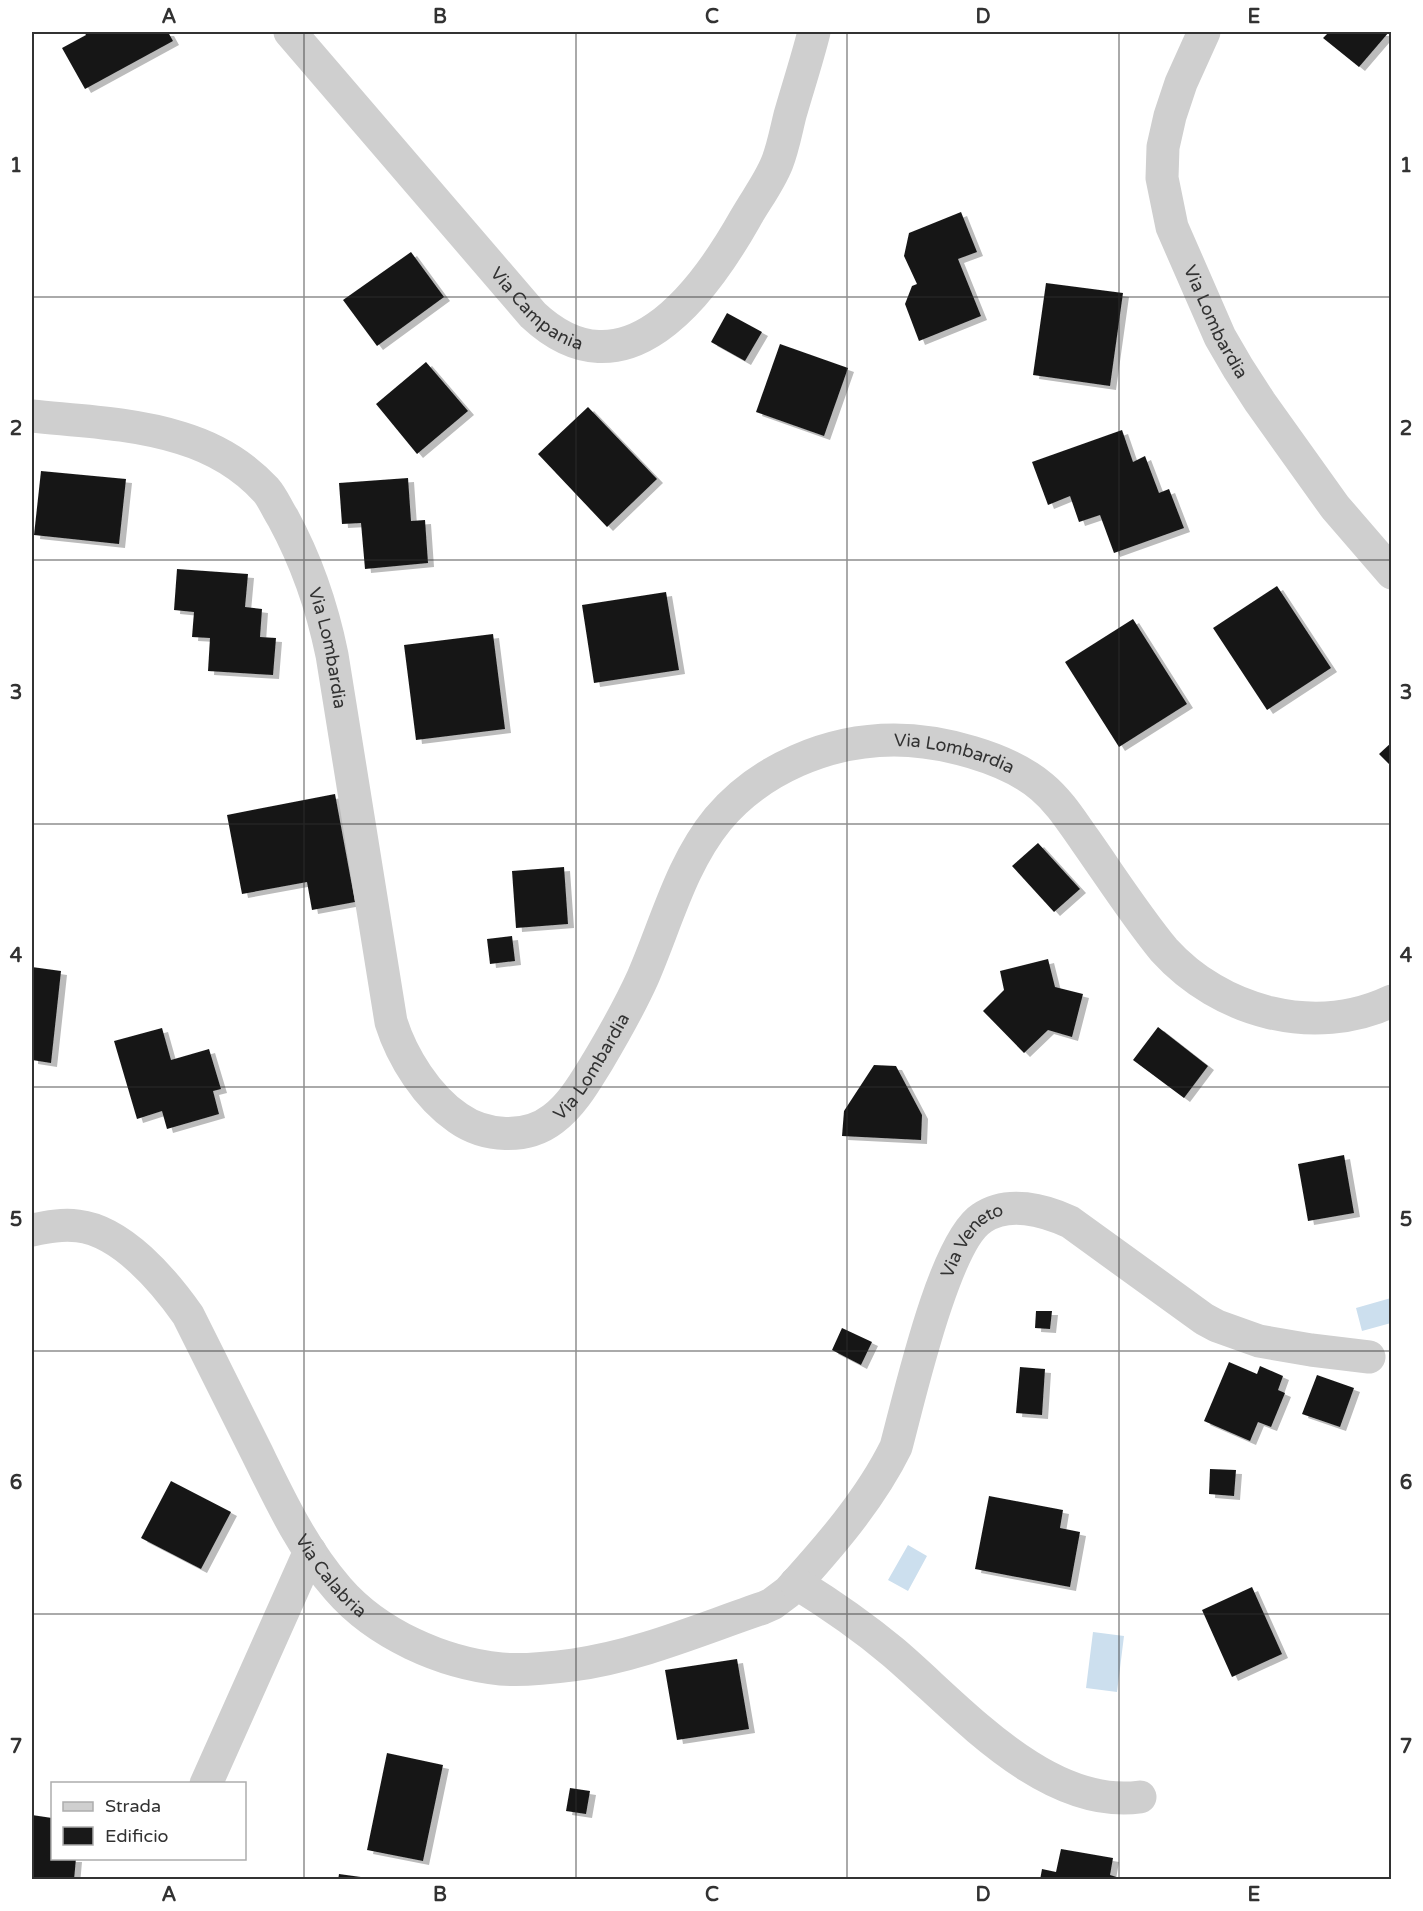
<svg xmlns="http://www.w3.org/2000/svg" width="1423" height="1911" viewBox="0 0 1423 1911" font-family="'Varela Round',sans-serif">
<defs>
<filter id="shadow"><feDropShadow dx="6" dy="4" stdDeviation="0" flood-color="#0004"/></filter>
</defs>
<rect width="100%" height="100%" fill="#fff"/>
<path fill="#ccdfee" d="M1391,1298v25l-29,8 -6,-23z
M908,1545l19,11 -19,35 -20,-11z
M1093,1632l31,4 -7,56 -31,-4z"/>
<path fill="#191919" filter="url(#shadow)" d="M84,32h84l5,9 -88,48 -23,-41 24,-13z
M1329,32h60l-30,35 -36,-29z
M961,212l16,40 -19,7 23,57 -62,25 -14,-37 7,-18 5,-2 -13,-28 5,-23z
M411,252l33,45 -67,49 -34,-46z
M1046,283l77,10 -13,93 -77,-11z
M727,313l35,19 -17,29 -34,-19z
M780,344l68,24 -24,68 -68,-24z
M426,362l42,49 -51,43 -41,-50z
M588,407l69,72 -50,48 -69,-73z
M1122,430l11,32 12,-6 14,37 10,-4 15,39 -70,25 -14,-38 -21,7 -9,-26 -22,9 -16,-43z
M41,471l85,8 -7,65 -85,-9z
M408,478l3,43 14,-1 3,43 -63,6 -4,-46 -19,1 -3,-41z
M177,569l71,5 -3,33 17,2 -2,28 16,1 -3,37 -65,-4 2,-33 -18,-1 2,-25 -20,-2z
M1277,586l54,82 -64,42 -54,-82z
M666,592l13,78 -85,13 -12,-78z
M1133,619l54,85 -68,43 -54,-85z
M493,634l12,95 -89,11 -12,-95z
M1392,742v25l-13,-13z
M335,794l20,108 -43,8 -5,-28 -65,12 -15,-79z
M1038,843l42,46 -26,23 -42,-46z
M564,867l4,57 -52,4 -4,-57z
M512,936l3,25 -25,3 -3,-25z
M1048,959l7,28 28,7 -11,43 -24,-7 -24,23 -41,-42 21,-21 -4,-19z
M32,967l29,4 -10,92 -19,-3z
M1158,1027l50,39 -24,32 -51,-38z
M162,1028l9,32 38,-11 12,40 -8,2 6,23 -52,15 -5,-18 -25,8 -23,-78z
M874,1065l22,1 26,49 -1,25 -79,-4 2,-25z
M1344,1155l10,58 -46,8 -10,-57z
M1036,1311h16l-2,18 -15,-1z
M842,1328l30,14 -11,23 -29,-15z
M1229,1362l28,12 3,-8 23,10 -5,14 7,3 -14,34 -13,-5 -8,19 -46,-20z
M1020,1367l25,2 -3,46 -26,-2z
M1317,1375l37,13 -14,39 -38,-13z
M1210,1469l26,1 -2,26 -25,-2z
M171,1481l60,31 -30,57 -60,-31z
M989,1496l74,14 -3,18 20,4 -10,55 -95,-18z
M1252,1587l30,67 -50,23 -30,-67z
M737,1659l12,70 -72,11 -12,-70z
M387,1753l56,12 -20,96 -56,-11z
M570,1788l20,3 -4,23 -20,-3z
M32,1815l20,3v40h24l-2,22 -42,-2z
M1061,1849l52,9 -3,17 16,5h-86l2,-11 14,3z
M339,1874l29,4 -1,2h-29z"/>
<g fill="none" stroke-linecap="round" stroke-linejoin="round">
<g stroke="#cfcfcf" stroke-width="33">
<path id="s1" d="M290,32l243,283c91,85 169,-20 212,-96 10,-18 24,-36 32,-56 6,-15 9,-32 13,-48 8,-28 17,-55 24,-83"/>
<path id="s2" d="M1204,32l-23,51 -11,33 -7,31 -1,31 10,49 48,110 18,31 22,34 75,105 57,66"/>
<path id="s3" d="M32,416c49,5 101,7 149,22 33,10 62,27 85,52 7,8 11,19 17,28 24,44 39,88 49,137l59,367c11,35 36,75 67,96 27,19 68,22 95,1 19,-14 32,-37 45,-58 16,-27 32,-55 45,-84 23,-53 38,-113 75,-158 42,-50 110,-79 176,-79 46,0 113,17 148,47 18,15 30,35 43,53 26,37 51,76 79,110 56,62 150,88 228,51"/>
<path id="s4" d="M32,1230c15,-3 30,-6 46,-4 44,5 86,55 110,89 23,46 46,92 69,138 23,47 46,96 81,136 39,45 104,74 163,80 23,2 49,-1 72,-4 66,-9 128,-36 190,-57l9,-4 16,-12c40,-44 82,-92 108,-145 13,-48 48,-205 86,-229 26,-18 62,-8 88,4l134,97 13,7 42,15 52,9 58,7"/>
<path d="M796,1583c34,21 66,43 97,69 66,56 152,158 247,145"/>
<path d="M206,1784l104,-233"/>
</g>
</g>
<path fill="none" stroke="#323232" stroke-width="1.5" stroke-opacity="0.55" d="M304,32v1848M576,32v1848M847,32v1848M1119,32v1848M32,297h1360M32,560h1360M32,824h1360M32,1087h1360M32,1351h1360M32,1614h1360"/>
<g text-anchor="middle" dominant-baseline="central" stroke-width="6" stroke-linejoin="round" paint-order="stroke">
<g font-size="18" fill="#323232" stroke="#fff">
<text stroke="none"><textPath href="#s1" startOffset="372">Via Campania</textPath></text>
<text stroke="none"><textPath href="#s2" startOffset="308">Via Lombardia</textPath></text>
<text stroke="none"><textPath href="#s3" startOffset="423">Via Lombardia</textPath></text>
<text stroke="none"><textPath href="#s3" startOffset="1628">Via Lombardia</textPath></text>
<text stroke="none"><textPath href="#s3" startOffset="1088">Via Lombardia</textPath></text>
<text stroke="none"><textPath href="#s4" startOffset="1396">Via Veneto</textPath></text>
<text stroke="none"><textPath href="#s4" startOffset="490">Via Calabria</textPath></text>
</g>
</g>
<rect width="1423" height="1911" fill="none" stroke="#ffffff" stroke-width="66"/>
<rect x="51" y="1782" width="195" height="78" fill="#ffffff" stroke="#adadad" stroke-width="1.5"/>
<rect x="63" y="1802" width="30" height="9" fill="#cfcfcf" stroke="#adadad" stroke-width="1.5"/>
<text x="105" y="1812" font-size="18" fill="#323232">Strada</text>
<rect x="63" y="1827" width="30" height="18" fill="#191919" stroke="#adadad" stroke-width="1.5"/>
<text x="105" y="1842" font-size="18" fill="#323232">Edificio</text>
<rect x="33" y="33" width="1357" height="1845" fill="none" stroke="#323232" stroke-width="2"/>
<g font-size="20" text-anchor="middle" font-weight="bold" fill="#323232">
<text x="169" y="23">A</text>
<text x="440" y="23">B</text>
<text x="712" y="23">C</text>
<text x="983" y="23">D</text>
<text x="1254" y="23">E</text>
<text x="16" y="172">1</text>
<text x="1406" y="172">1</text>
<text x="16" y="435">2</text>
<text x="1406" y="435">2</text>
<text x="16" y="699">3</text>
<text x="1406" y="699">3</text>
<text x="16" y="962">4</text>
<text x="1406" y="962">4</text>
<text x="16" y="1226">5</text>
<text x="1406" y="1226">5</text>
<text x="16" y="1489">6</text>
<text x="1406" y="1489">6</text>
<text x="16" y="1753">7</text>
<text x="1406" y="1753">7</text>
<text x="169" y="1901">A</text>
<text x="440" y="1901">B</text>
<text x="712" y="1901">C</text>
<text x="983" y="1901">D</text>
<text x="1254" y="1901">E</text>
</g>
</svg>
